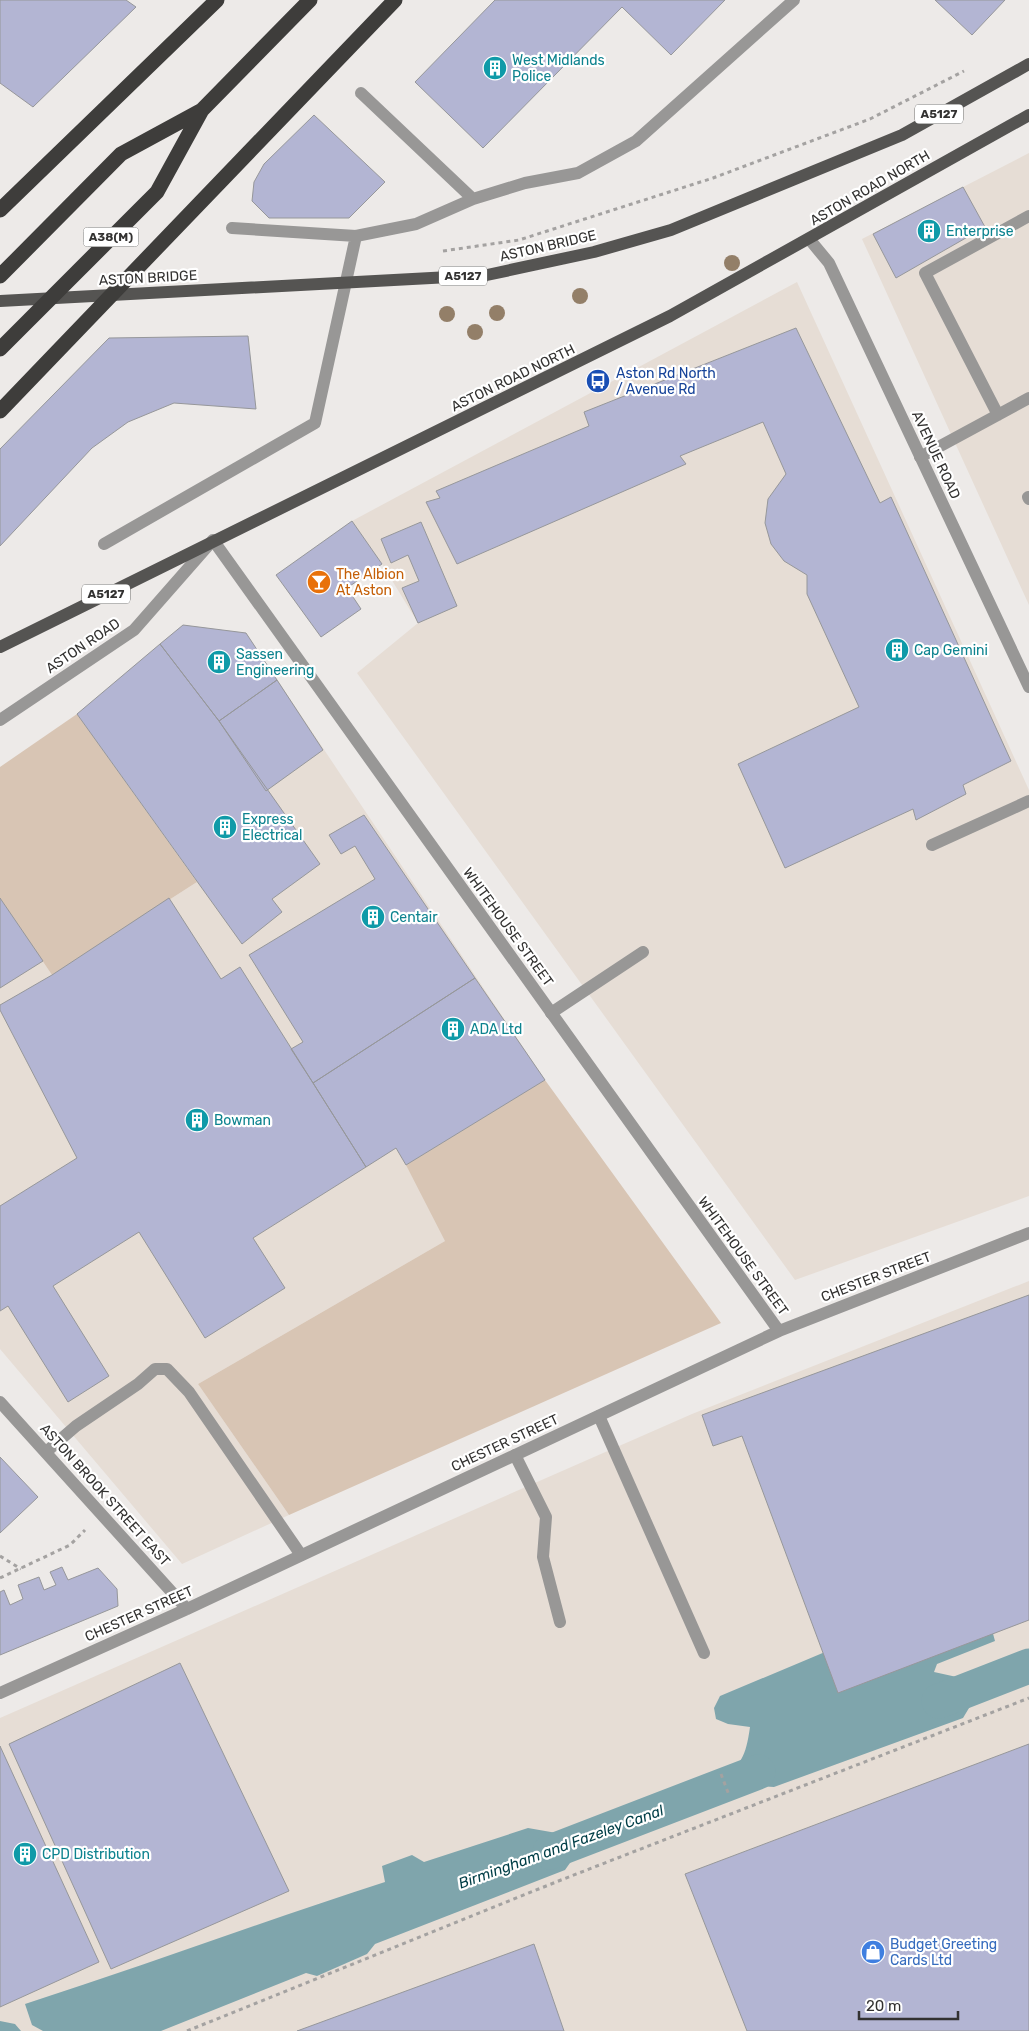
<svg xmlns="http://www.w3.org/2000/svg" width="1029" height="2031" viewBox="0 0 1029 2031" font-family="Rubik,sans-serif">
<rect width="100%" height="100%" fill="#edeae8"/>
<path fill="#e6ddd5" d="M1029,153v452l-167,-366z
M797,282l232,508v406l-234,84 -438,-607 61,-50 -36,-59 -30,-43z
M183,625l63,8 299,447 -100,161 -247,143 91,131 -107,49 -182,-215v-451l52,77 145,-93 -120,-168z
M1029,1281v750h-1029v-313l692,-304z"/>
<path fill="#d8c5b4" d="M77,714l120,168 -145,93 -52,-77v-131z
M545,1080l176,243 -432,192 -91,-131 247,-143 -39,-76z"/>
<path fill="#7fa5ac" d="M992,1630l3,11 -58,23 -3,8 50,11 -21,35 -189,69 -19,-1 -41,3c25,-25 31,-26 36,-62l-22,-3 -12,-5 -2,-11 6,-12 105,-44z
M528,1828l40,7h27l-16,15 -14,20 -190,74 -8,10 -50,22 -11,-3 -145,58h-118l-11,-6 -7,-21c121,-39 239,-83 360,-122l-3,-16 30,-11 12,7z
M0,2021l15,3 6,7h-21z"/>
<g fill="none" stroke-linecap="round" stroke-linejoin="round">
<path stroke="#7fa5ac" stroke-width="35" d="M939,1701l90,-35
M550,1852l208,-80"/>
</g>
<path fill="#b3b5d3" stroke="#96979a" d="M0,0h126l10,7 -103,100 -33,-24z
M495,0h230l-54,55 -49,-48 -139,141 -68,-66z
M935,0h70l-33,35z
M314,115l71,67 -36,36h-80l-17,-17 2,-19 10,-18z
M963,187l22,40 -89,51 -23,-44z
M796,328l84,175 11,-6 120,264 -48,24 3,9 -50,26 -3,-11 -128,59 -47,-104 121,-57 -52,-113v-19l-23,-14 -13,-17 -6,-21 3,-24 18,-25 -23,-52 -83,34 6,8 -229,100 -31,-62 14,-4 -4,-7 153,-65 -5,-14z
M248,336l8,73 -82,-6 -46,19 -36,26 -92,98v-97l109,-111z
M352,521l30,43 -35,24 14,21 -40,28 -45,-62z
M421,522l36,84 -39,17 -16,-35 17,-7 -11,-26 -17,8 -10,-24z
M183,625l63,8 31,47 -58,41 -59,-77z
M160,644l59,77 101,143 -48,35 10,13 -40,32 -165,-230z
M277,680l46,70 -57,41 -47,-70z
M364,815l111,163 -162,105 -22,-34 12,-7 -54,-87 126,-76 -20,-33 -14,8 -12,-19z
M0,898l43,63 -43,27z
M169,898l52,81 19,-12 126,200 -113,71 32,50 -80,50 -66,-106 -86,54 56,90 -41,26 -60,-96 -8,5v-105l77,-48 -77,-148v-5l52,-30z
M475,978l70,102 -139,85 -10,-17 -30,19 -53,-84z
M1029,1295v325l-191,73 -96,-257 -29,10 -11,-31z
M0,1457l38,40 -38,36z
M62,1567l6,13 30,-12 19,21 1,17 -118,49v-63l4,-2 6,15 13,-6 -5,-14 21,-8 5,13 12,-5 -6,-13z
M180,1663l109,228 -178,78 -102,-225z
M1029,1744v287h-282l-62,-157z
M0,1746l99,216 -99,45z
M534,1944l30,87h-267z"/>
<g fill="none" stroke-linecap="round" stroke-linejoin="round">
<path stroke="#a4a2a1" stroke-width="3" stroke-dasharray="4 4" stroke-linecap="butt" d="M443,251l76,-11 194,-62 157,-59 94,-48
M0,1556l21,13
M0,1578l70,-33 15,-15
M721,1774l8,21
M187,2031l374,-151 468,-182"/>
<path stroke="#989796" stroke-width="12" d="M361,93l112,106
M232,228l124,8 60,-12 57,-25 52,-16 53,-10 58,-32 158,-141
M998,415l-73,-142 104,-57
M920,457l109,-59
M1028,497l1,2
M104,544l211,-121 41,-187
M932,845l97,-44
M551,1013l92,-61
M599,1416l105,237
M46,1452l30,-26 62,-42 17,-15h12l22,23 112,163
M515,1455l31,62 -3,40 17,65"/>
<path stroke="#989796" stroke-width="12" d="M0,720l134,-90 79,-90 566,791
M0,1402l187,207
M0,1693l187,-84 592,-278 250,-98"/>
<path stroke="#989796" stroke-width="12" d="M810,240l19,23 200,424"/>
<path stroke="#555452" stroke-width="12" d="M0,301l487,-26 107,-23 77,-22 231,-95 127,-71
M0,647l670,-331 359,-201"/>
<path stroke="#3e3d3b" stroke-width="15" d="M0,210l217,-210
M0,276l121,-122 81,-44
M0,349l157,-157 45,-82 108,-110
M0,411l395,-411"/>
</g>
<g fill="#937f68">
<circle cx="732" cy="263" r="8"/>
<circle cx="580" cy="296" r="8"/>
<circle cx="497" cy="313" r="8"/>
<circle cx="447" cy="314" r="8"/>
<circle cx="475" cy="332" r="8"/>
</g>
<defs>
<g id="building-disc" transform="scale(1.25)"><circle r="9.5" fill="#0f9aa8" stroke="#fff"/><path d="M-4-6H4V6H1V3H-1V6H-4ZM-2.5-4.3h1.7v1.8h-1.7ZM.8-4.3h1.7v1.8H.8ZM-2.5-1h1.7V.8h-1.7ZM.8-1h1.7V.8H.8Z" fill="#fff"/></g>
<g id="bus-disc" transform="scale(1.25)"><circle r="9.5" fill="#1a4fb4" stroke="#fff"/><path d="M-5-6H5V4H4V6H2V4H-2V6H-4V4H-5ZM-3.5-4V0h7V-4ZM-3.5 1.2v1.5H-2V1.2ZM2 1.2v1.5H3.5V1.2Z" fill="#fff"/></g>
<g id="bar-disc" transform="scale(1.25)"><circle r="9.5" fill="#e8710a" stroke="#fff"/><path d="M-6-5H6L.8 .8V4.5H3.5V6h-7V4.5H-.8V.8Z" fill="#fff"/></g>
<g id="shop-disc" transform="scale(1.25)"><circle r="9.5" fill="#3f7fe0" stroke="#fff"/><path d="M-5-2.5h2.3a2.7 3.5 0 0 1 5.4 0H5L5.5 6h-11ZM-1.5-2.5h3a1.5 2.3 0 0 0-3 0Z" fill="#fff"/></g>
</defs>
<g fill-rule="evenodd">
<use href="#building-disc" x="495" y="68"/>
<use href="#building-disc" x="929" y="231"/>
<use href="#bus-disc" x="598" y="381"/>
<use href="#bar-disc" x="319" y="582"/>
<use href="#building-disc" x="897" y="650"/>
<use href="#building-disc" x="219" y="662"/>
<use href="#building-disc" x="225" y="827"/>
<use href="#building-disc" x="373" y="917"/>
<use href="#building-disc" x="453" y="1029"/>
<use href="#building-disc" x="197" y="1120"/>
<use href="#building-disc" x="25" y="1854"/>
<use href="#shop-disc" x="873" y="1952"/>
</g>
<g text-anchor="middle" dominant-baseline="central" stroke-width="4.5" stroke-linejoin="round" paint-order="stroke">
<g fill="#fff" stroke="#70706f" stroke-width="1">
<rect x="915" y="104.5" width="48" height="19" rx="4"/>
<rect x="83.5" y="227.5" width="55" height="19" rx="4"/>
<rect x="439" y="266.5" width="48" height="19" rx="4"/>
<rect x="82" y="584.5" width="48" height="19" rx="4"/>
</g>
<g font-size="12" font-weight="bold" fill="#333231">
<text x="939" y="114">A5127</text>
<text x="111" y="237">A38(M)</text>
<text x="463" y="276">A5127</text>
<text x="106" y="594">A5127</text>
</g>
<g font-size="14" fill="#0d838f" stroke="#fff" text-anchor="start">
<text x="512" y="60">West Midlands<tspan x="512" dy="16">Police</tspan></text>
<text x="946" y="231">Enterprise</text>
<text x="914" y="650">Cap Gemini</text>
<text x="236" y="654">Sassen<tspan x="236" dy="16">Engineering</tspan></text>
<text x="242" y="819">Express<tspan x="242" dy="16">Electrical</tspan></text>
<text x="390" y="917">Centair</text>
<text x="470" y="1029">ADA Ltd</text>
<text x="214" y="1120">Bowman</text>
<text x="42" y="1854">CPD Distribution</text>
</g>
<g font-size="14" fill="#333231" stroke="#fff">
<text transform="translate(870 188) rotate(-30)">ASTON ROAD NORTH</text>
<text transform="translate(548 246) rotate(-13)">ASTON BRIDGE</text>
<text transform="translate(148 278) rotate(-3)">ASTON BRIDGE</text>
<text transform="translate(513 378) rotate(-26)">ASTON ROAD NORTH</text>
<text transform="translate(936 455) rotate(65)">AVENUE ROAD</text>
<text transform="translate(83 646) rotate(-34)">ASTON ROAD</text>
<text transform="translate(508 927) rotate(54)">WHITEHOUSE STREET</text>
<text transform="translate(743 1256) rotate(54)">WHITEHOUSE STREET</text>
<text transform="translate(876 1277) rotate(-21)">CHESTER STREET</text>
<text transform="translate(505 1443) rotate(-25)">CHESTER STREET</text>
<text transform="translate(105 1495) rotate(48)">ASTON BROOK STREET EAST</text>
<text transform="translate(139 1614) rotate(-24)">CHESTER STREET</text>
</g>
<g font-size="14" fill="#164399" stroke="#fff" text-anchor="start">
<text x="616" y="373">Aston Rd North<tspan x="616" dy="16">/ Avenue Rd</tspan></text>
</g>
<g font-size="14" fill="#c56008" stroke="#fff" text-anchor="start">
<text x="336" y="574">The Albion<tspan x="336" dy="16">At Aston</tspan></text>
</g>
<g font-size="14" fill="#366cbe" stroke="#fff" text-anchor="start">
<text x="890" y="1944">Budget Greeting<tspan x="890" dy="16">Cards Ltd</tspan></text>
</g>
<g font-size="15" font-style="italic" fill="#003e47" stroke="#fff">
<text transform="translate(561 1847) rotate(-20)">Birmingham and Fazeley Canal</text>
</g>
</g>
<path d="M859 2011v8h99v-8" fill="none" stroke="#333231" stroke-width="2.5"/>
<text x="866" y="2011" font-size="15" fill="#333231" stroke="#ffffff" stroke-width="4" paint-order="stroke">20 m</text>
</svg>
